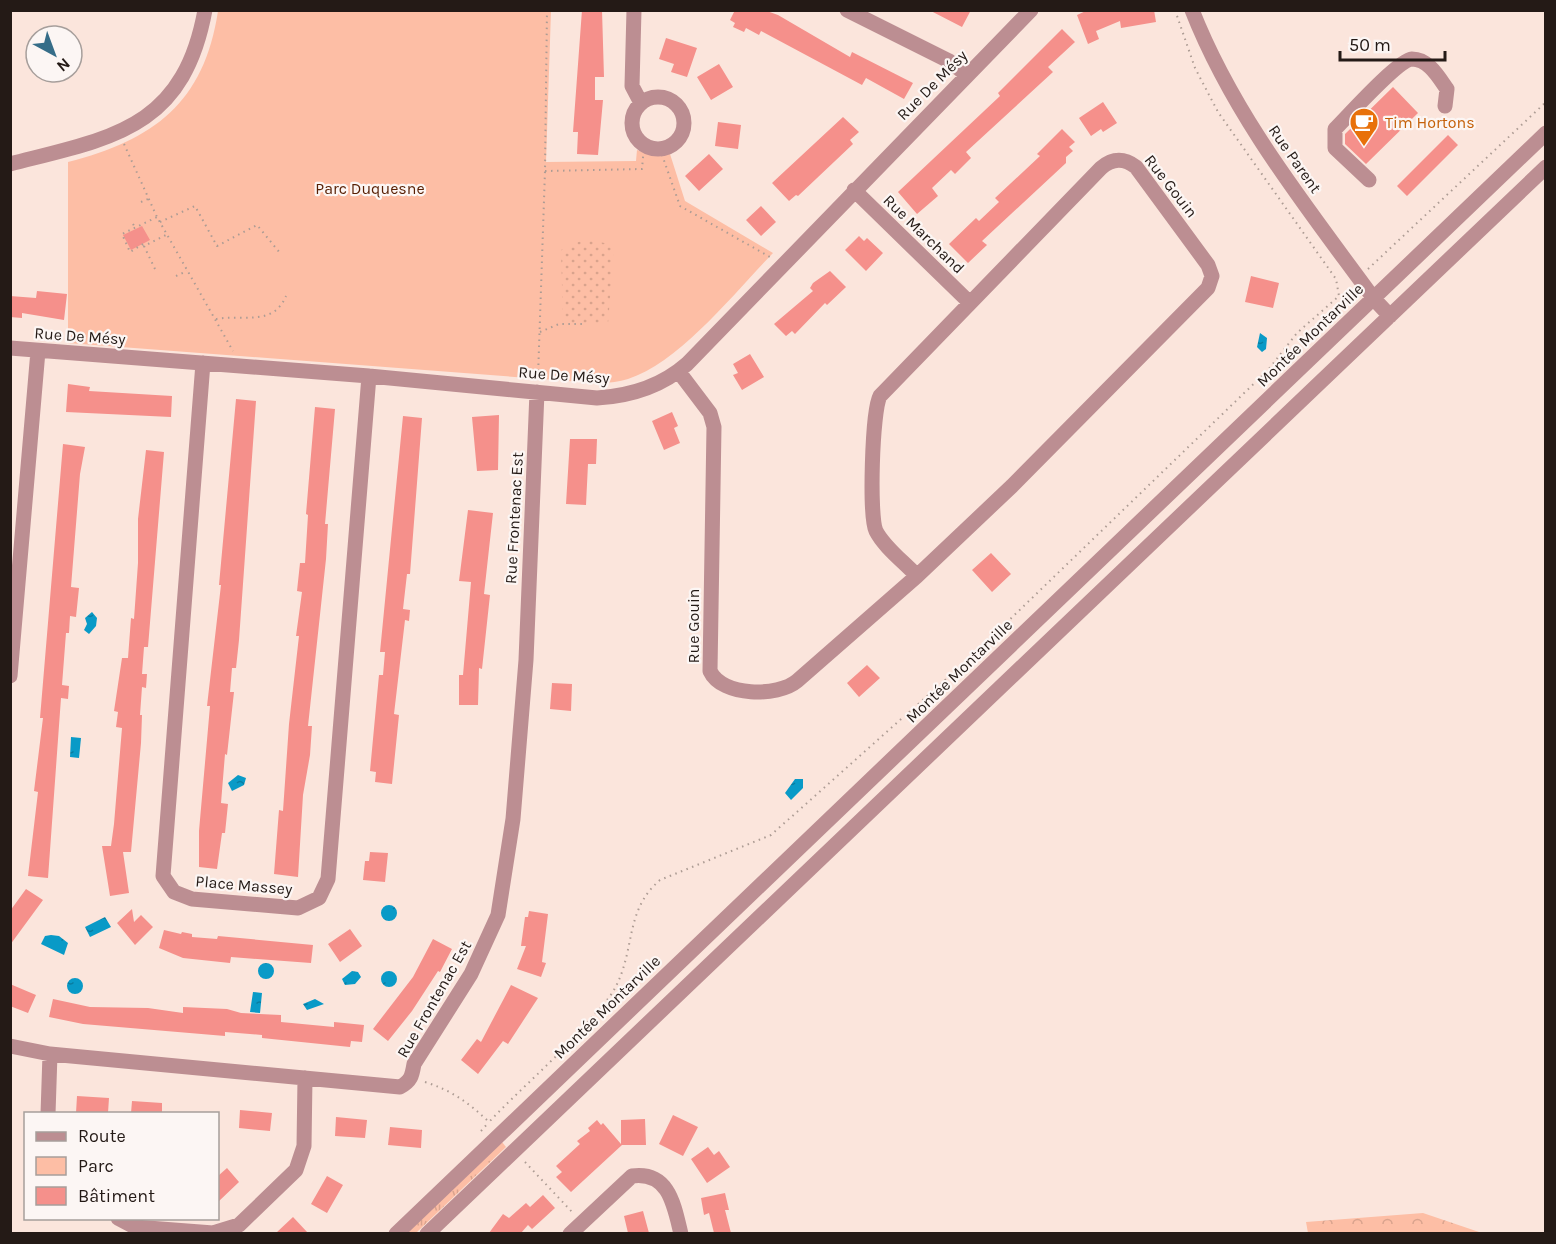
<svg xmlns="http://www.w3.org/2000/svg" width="1556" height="1244" viewBox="0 0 1556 1244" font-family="Karla,sans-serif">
<defs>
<pattern id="grass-tufts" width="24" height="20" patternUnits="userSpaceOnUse" patternTransform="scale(1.5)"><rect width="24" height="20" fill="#fdbea5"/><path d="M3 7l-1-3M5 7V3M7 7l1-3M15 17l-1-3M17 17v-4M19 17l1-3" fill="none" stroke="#d9a38d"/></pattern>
<pattern id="forest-crowns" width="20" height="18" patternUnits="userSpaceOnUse" patternTransform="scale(1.5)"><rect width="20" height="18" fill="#fdbea5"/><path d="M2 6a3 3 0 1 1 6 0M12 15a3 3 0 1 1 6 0" fill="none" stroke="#d9a38d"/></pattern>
<pattern id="garden-dots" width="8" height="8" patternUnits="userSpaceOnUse" patternTransform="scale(1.5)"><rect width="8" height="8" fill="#fdbea5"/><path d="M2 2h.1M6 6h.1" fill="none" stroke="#d9a38d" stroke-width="1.8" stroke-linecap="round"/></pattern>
<pattern id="water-ripples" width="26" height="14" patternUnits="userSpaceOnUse" patternTransform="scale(1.5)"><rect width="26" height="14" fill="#099ac7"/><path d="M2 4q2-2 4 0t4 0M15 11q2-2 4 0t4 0" fill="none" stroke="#097da1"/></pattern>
</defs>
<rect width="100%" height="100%" fill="#fbe5dc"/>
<path fill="url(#grass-tufts)" d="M502,1142l4,5 -90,86 -10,1z"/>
<path fill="url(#forest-crowns)" d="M1423,1213l59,20h-174l-2,-11z"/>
<path fill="#fdbea5" d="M218,11h333l-5,151 90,-1 1,-11 16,6 17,-2 15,47 88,52c-39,40 -93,109 -145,126 -15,5 -31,4 -46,3l-514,-39v-181c86,-22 136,-59 150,-151z"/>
<path fill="url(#garden-dots)" d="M585,239l29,6 -6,79h-45l-2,-74z"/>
<path fill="url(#water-ripples)" d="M1260,333l7,5 -1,11 -4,3 -5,-5z
M92,612l5,6 -1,8 -7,8 -5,-4 3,-6 -2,-6z
M71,737l10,1 -2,20 -9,-1z
M238,775l8,3 -2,7 -12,6 -4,-8z
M795,779h8v9l-12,12 -6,-7z
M381 913a8 8 0 1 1 16 0a8 8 0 1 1-16 0Z
M105,917l6,10 -21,10 -5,-10z
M51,935l8,1 9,7 -4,12 -23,-11 4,-8z
M258 971a8 8 0 1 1 16 0a8 8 0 1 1-16 0Z
M352,971l6,1 3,5 -6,7 -10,1 -3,-6z
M381 979a8 8 0 1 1 16 0a8 8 0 1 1-16 0Z
M67 986a8 8 0 1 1 16 0a8 8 0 1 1-16 0Z
M253,992l9,1 -2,20 -10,-1z
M315,999l9,5 -17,6 -4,-6z"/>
<path fill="#f5908b" d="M582,10h20l2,67h-9v23h8l-5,55 -21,-1 1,-22h-5z
M735,10h29l14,5 72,42 2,-5 61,31 -9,16 -38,-21 -4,7 -101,-54 -2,4 -13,-7 -2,4 -11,-5 2,-4 -5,-3z
M929,10h42l-9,17z
M1088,10h66l2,12 -35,6 -1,-7 -24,10 3,8 -11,5 -11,-29z
M1062,29l13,13 -27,25 5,5 -87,80 5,6 -16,16 -4,-4 -19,18 6,8 -21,18 -19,-22 102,-96 -2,-3z
M666,38l31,10 -10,29 -16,-5 3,-8 -15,-5z
M719,64l14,23 -22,13 -14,-23z
M1393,87l25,26 -52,51 -21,-20v-10z
M1103,102l14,21 -14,9 -2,-3 -10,7 -12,-18z
M843,117l16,15 -9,8 3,4 -55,52 -2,-1 -7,6 -17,-18z
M718,122l23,3 -3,24 -23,-3z
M1062,129l13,13 -6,5 4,4 -7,6v6l-84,78 5,4 -19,18 -19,-19 27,-26 3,3 20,-19 -4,-4 45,-42 -3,-2z
M1448,135l10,10 -51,51 -10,-10z
M709,154l14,15 -24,22 -14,-15z
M761,206l15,16 -15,14 -15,-16z
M142,226l8,14 -19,10 -8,-15z
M859,236l5,5 3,-3 16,15 -17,18 -21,-21z
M830,271l16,16 -19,18 -2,-2 -30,31 -3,-3 -6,5 -12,-12 39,-33 -3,-3 3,-5z
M1251,276l28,7 -6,25 -28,-6z
M37,291l30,3 -3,26 -42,-7v5l-12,-1v-21l26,2z
M750,354l14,23 -22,13 -9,-15 5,-2 -5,-9z
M68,384l22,3 -1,4 83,5 -1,21 -105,-5z
M236,399l20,2 -17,239 -3,28h-4l-2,24h4l-7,63 -2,-1 -4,49 7,1 -3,29h-3l-5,36 -18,-2v-36l11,-125h-3l14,-121h-2z
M315,407l20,2 -10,115h3l-2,35 -18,167h4l-2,29 -7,40 -5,82 -24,-3 5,-64 4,1 6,-87 10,-88h-3l6,-44 -5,-1 3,-28h5l3,-48 -2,-1z
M672,412l6,14 -4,2 6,15 -16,7 -12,-29z
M499,415l-1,55 -21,1 -5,-54z
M403,416l19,2 -12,156h-3l-4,35 7,1 -1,11 -4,-1 -11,94 5,1 -7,69 -17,-2 1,-10 -6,-1 9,-96h4l2,-23h-5z
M570,439h27l-1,25h-8l-2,41 -20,-1z
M63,444l22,3 -5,27 -9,113 8,1 -3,29 -6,-1 -1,17h-3l-4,52 7,1 -1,13 -7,-1 -13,180 -20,-2 10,-84 -4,-1 9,-73h-3z
M146,450l18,2 -16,195h-4l-2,27h5l-1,14 -4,-1 -2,28h2l-1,28 -10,109h-8l6,41 -19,3 -8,-50h9l3,-22 8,-96 -6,-1 2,-15 -4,-1 8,-53h6l3,-40 3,1 4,-56v-44z
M468,510l25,3 -9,81 6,1 -8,74 -3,-1 -1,37h-19v-30h4l8,-93 -12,-1z
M991,553l20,21 -19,18 -20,-22z
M867,665l13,13 -21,19 -12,-14z
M552,683l20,1 -1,27 -21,-2z
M370,852l18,1 -3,29 -22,-2 2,-19h4z
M26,889l17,11 -33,45v-34z
M132,909l2,13 7,-7 12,12 -18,18 -18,-22z
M529,911l19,3 -6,48 4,1 -5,14 -24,-8 9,-23h-5l4,-29h3z
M350,929l12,17 -22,16 -12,-18z
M164,930l17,4 1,-2 10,2v3l25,2 1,-3 95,9 -2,18 -80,-6 -1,6 -47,-5 -24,-10z
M433,939l19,10 -12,23 -2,-1 -26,40 -24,30 -15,-12 40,-52z
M10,984l26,11 -8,18 -18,-7z
M511,985l27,13 -30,46 -5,-3 -25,33 -17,-14 16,-21 4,3z
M53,999l37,8 58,1 35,5v-6l44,2 14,4 40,2v7l53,5v-5l30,3 -2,17 -11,-1 -1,6 -88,-9v-3l-37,-3v4l-142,-12 -34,-7z
M77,1096l32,2 -1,15h-32z
M132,1101l30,2v10h-31z
M240,1110l32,3 -2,18 -31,-3z
M673,1115l25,12 -15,29 -24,-12z
M336,1117l31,3 -2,18 -30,-2z
M645,1119l1,26h-24l-51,47 -15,-15 6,-5 -6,-6 24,-22 -3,-3 13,-10 -2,-3 9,-8 4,5 2,-2 18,21v-24z
M390,1127l32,3 -1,18 -33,-3z
M708,1147l6,8 5,-4 11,16 -23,16 -16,-24z
M227,1168l12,14 -21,20v-26z
M327,1176l16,9 -16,28 -16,-9z
M725,1193l4,17h-4l6,23h-17l-5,-20 -5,2 -3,-17z
M543,1195l12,13 -23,21 -4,-4 -7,8h-32l14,-19 6,4 17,-15 4,4z
M643,1211l6,22h-21l-4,-17z
M293,1217l15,16h-32z"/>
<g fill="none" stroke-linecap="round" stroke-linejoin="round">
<path stroke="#ad9c94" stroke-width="2" stroke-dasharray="1.5 4.5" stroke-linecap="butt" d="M124,144l33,73 76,134
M660,149l20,57 90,51
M545,171l97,-2 2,-23
M141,202l7,-3
M160,222l35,-16 22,40 40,-21 23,28
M133,224l3,5
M143,244l-13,8 -8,-18 35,-17
M155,269l-11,-23 22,-11
M1368,269l178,-167
M176,276l11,-5
M216,319c27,-5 57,8 70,-23
M540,332l19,-8h26
M538,377l7,-206 2,-161
M425,1082c26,8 44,21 64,40 34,-36 72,-67 103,-105 8,-9 18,-19 23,-29 21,-39 9,-77 45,-108l111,-45 201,-179 296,-286 29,-37 42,-37 -3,-17 -118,-167 -23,-44 -20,-58
M481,1131l8,-9
M525,1162l48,51"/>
<path stroke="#bc8e92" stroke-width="15" d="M634,10l-2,76 9,17
M847,10l102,51 18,14
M1192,10c42,107 115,197 182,289l16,17
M632 123a26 26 0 1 1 52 0a26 26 0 1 1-52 0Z
M10,164c101,-26 173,-34 195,-154
M1369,180l-34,-32v-19c13,-13 63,-69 77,-70 17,0 27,19 35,30l-2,17
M854,190l116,113
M10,348l359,28 228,22c33,-2 65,-12 90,-34l344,-354
M203,363l-40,513 11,16 18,7 106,9 21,-10 9,-19 41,-503
M679,372l31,41 4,14 -4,244c12,26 68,26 87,10l120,-105 95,-90 196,-198 4,-12 -4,-11 -72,-98c-12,-9 -23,-9 -35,1l-221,228c-8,15 -11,121 -4,135 8,16 28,31 41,45
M10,676l28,-325
M10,1046l40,8 350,33c11,-6 12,-11 14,-23l57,-90 27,-59 15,-96 13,-159 11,-268
M48,1114l2,-60
M118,1218l17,9 78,6 26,-8 57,-55 8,-24 1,-68
M396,1234l1150,-1101
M427,1234l1119,-1067
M570,1234l62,-58c37,-5 42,29 49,58"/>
</g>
<defs>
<g id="cafe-pin" transform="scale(1.5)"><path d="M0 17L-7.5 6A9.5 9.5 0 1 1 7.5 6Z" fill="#e8710a" stroke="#fcf6f4"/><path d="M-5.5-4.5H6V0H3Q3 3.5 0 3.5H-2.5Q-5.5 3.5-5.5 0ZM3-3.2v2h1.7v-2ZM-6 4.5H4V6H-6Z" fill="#fff"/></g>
</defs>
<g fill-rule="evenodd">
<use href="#cafe-pin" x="1364" y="122"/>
</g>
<g text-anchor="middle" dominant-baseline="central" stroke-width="4.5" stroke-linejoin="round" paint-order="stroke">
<g font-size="16" fill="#241a16" stroke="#fcf6f4">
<text transform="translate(932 85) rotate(-45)">Rue De Mésy</text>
<text transform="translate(1295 159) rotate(55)">Rue Parent</text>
<text transform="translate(1171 186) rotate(52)">Rue Gouin</text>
<text transform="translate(924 234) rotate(44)">Rue Marchand</text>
<text transform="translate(1310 335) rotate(-44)">Montée Montarville</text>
<text transform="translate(80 336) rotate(4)">Rue De Mésy</text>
<text transform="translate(564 375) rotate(4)">Rue De Mésy</text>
<text transform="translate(514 518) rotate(-87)">Rue Frontenac Est</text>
<text transform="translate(693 626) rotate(-90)">Rue Gouin</text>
<text transform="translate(959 671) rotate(-44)">Montée Montarville</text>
<text transform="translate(244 885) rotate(5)">Place Massey</text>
<text transform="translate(434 999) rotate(-60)">Rue Frontenac Est</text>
<text transform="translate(607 1007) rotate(-44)">Montée Montarville</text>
</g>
<g font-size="16" fill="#c56008" stroke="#fcf6f4" text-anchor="start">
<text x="1385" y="122">Tim Hortons</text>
</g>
<g font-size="16" fill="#581f03" stroke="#fcf6f4">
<text x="370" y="188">Parc Duquesne</text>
</g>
</g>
<rect width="1556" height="1244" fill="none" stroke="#241a16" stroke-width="24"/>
<rect x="24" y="1112" width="195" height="108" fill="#fcf6f4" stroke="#a69e9b" stroke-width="1.5"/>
<rect x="36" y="1132" width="30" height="9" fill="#bc8e92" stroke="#a69e9b" stroke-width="1.5"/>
<text x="78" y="1142" font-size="18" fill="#241a16">Route</text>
<rect x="36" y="1157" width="30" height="18" fill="#fdbea5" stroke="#a69e9b" stroke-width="1.5"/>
<text x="78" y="1172" font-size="18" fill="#241a16">Parc</text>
<rect x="36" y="1187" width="30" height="18" fill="#f5908b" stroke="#a69e9b" stroke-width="1.5"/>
<text x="78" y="1202" font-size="18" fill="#241a16">Bâtiment</text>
<g transform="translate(54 54) rotate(139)"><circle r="28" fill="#fcf6f4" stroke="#a69e9b" stroke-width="1.5"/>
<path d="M0-4.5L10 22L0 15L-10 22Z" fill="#366d88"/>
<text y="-9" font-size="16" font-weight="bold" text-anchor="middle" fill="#241a16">N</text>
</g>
<path d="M1340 51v9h105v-9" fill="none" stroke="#241a16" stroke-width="3"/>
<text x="1349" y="51" font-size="18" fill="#241a16" stroke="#fcf6f4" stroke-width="4.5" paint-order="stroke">50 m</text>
</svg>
